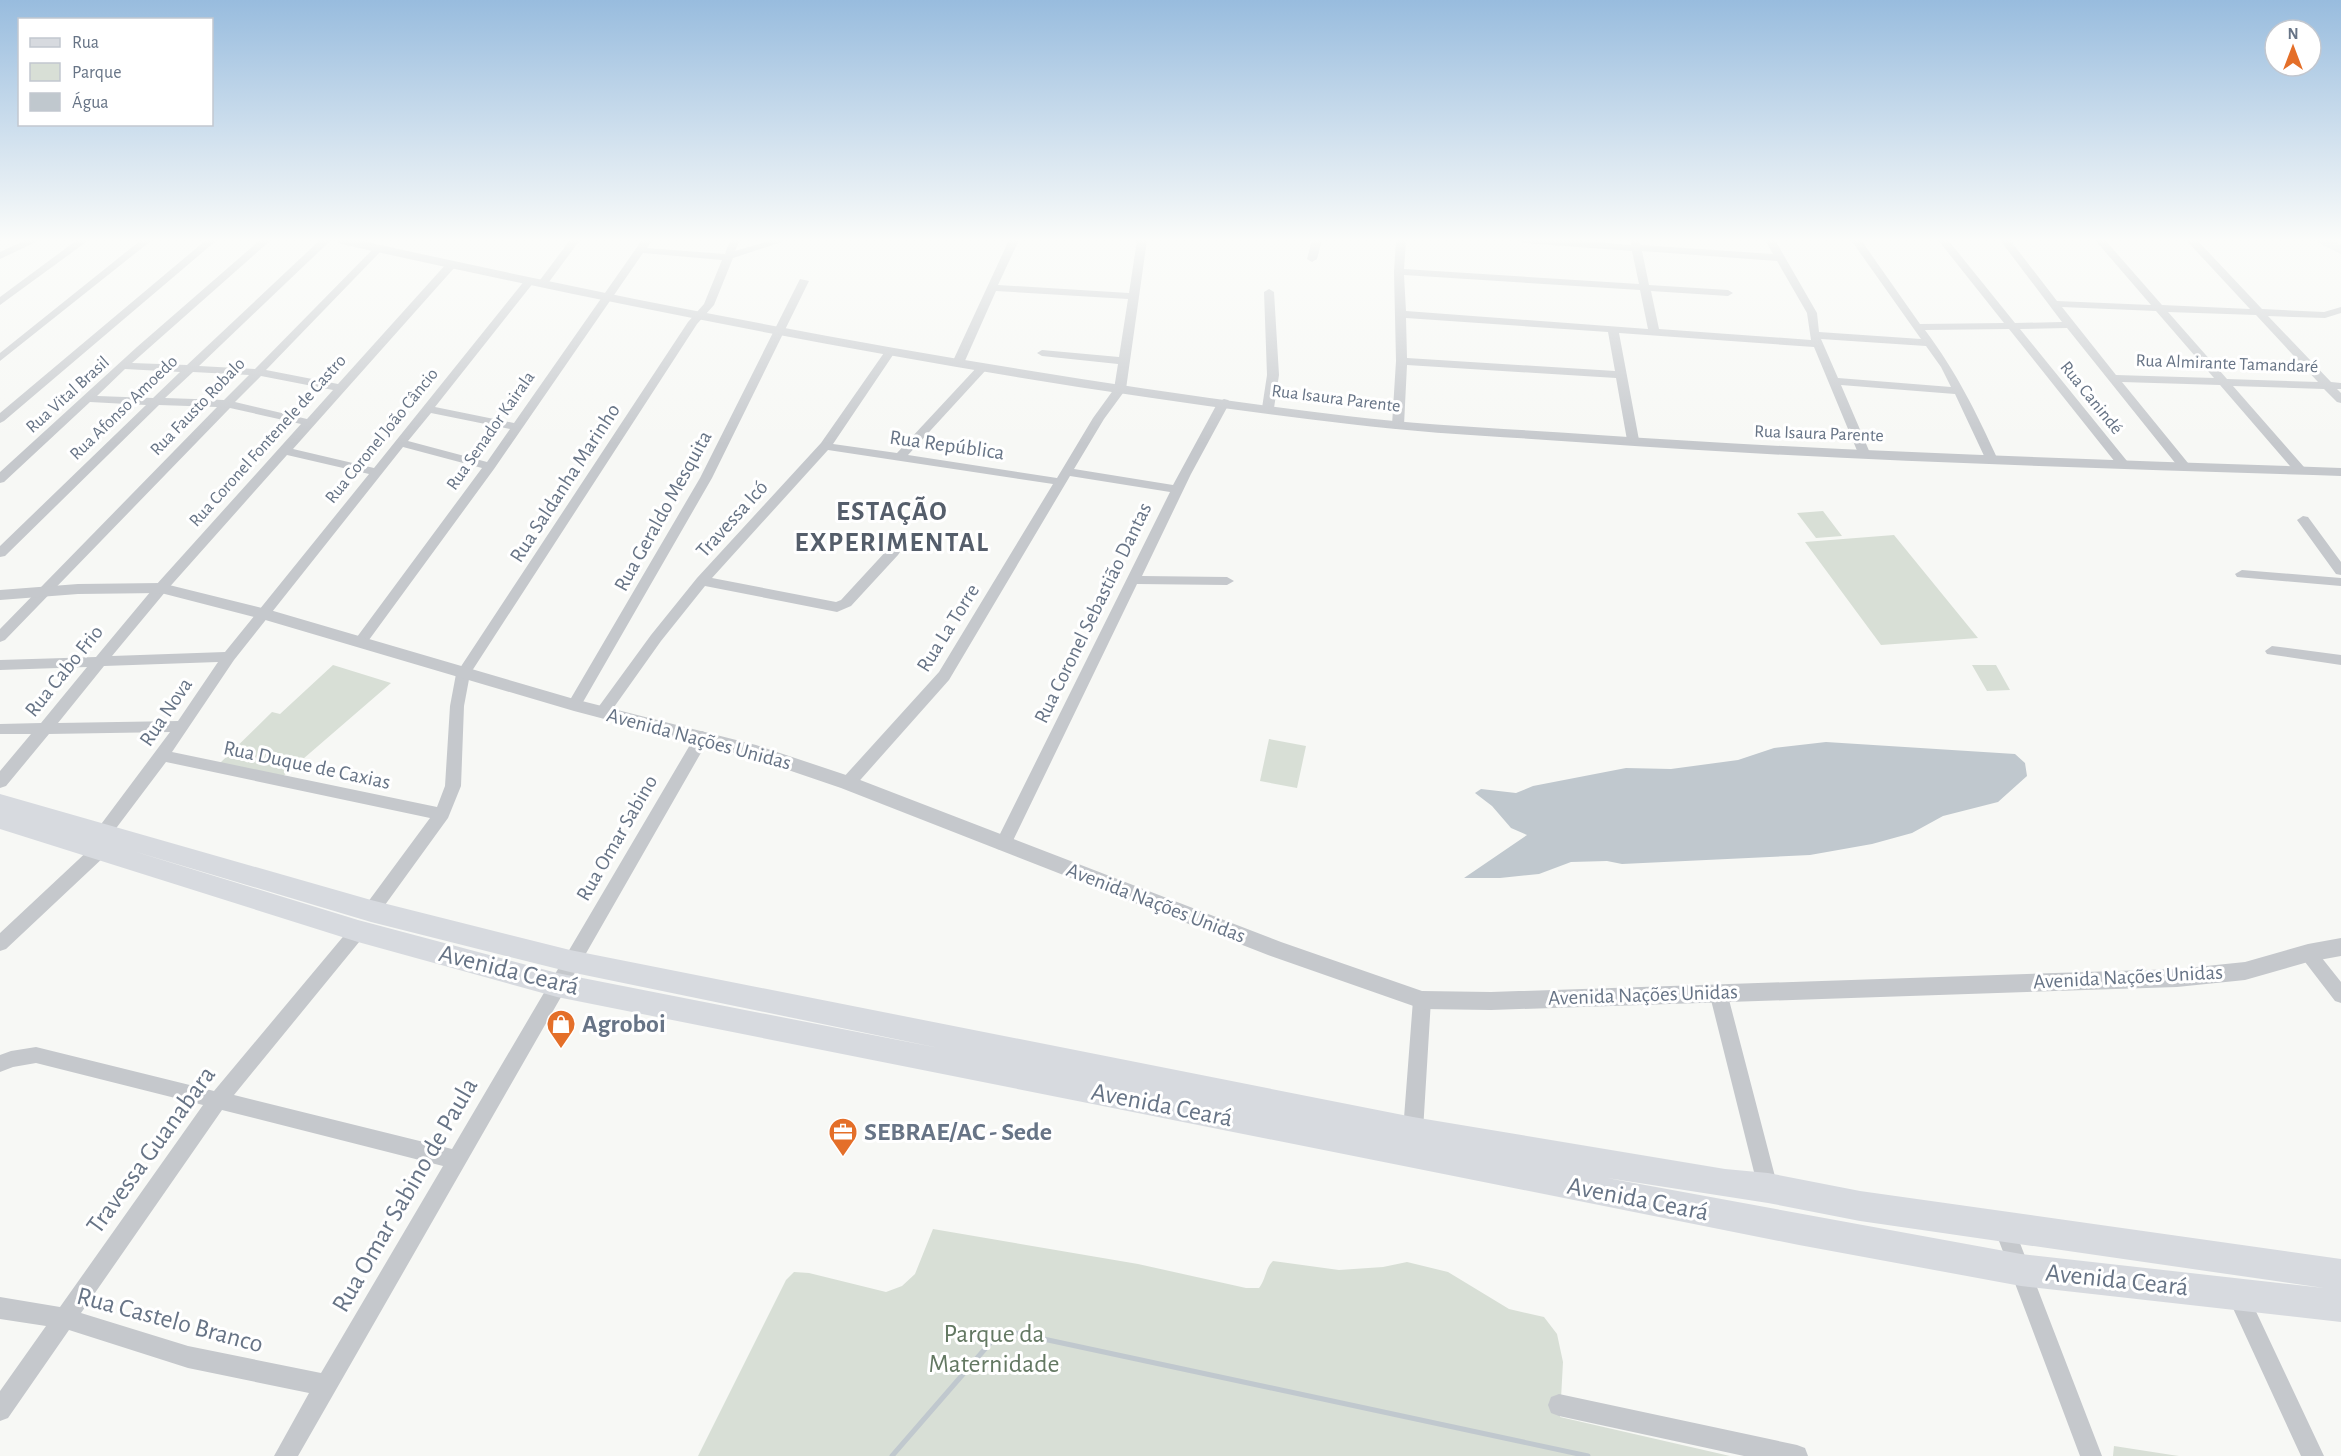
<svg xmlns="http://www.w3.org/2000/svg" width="2341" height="1456" viewBox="0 0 2341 1456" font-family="'Alegreya Sans',sans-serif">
<rect width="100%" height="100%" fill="#f7f8f5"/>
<path fill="#d8dfd6" d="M1823,511l19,25 -26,2 -19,-25z
M1894,535l84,103 -97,7 -76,-103z
M333,665l58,18 -110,95 -62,-14 53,-52 8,2z
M1972,665h24l14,25 -23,1z
M1269,739l37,7 -9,42 -37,-7z
M933,1229l205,35 108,24h13c7,-9 6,-19 14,-27l66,9 44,-3 24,-5 41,10 61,37 35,8 13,17 6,28 -3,55 170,39h-1032l88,-176 8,-8 15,1 77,19 16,-6 13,-12z
M2114,1446l58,9 7,1h-66z"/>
<path fill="#c0c8ce" d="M1826,742l189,12 10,9 2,13 -29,26 -55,14 -31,17 -40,11 -62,11 -188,9 -15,-3 -36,1 -32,12 -39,4h-36l63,-43 -16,-7 -19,-22 -17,-13 6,-4 35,4 17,-7 93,-18 45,1 67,-9 36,-12z"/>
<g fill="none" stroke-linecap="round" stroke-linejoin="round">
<path stroke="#c0c8ce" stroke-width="5" d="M892,1456l99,-114 20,-10 577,124"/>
<path fill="#c5c8cc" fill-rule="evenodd" d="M26,240h14l-40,19v-7z
M77,240h12l-89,65v-8z
M141,240h11l-152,121v-8z
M206,240h11l-213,181 -4,2v-10z
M260,240h11l-139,123 55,2 133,-125h11l-132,126 56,3 120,-122h6v4l-115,119 72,14 109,-121h8v4l-162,182 81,19 151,-188 9,2 -99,125 79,16 128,-183h10l-5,8 78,6 5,-14h10l-5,11 37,-11h16l-55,18 -19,47 -17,19 -227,350 -6,32 -3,80 -13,32 -71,98 -6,2 -6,-2 -2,-5 2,-5 65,-88 -264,-56 -58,77 -6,2 -6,-2 -2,-4 2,-4 74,-99 -121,2 -43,52 -6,2v-17l31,-37h-31v-10l41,-1 46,-56 -87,3v-10l96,-3 60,-72 145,-161 -71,-16 -225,232 -5,2v-13l217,-222 -58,-2 -154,151 -5,1v-11l146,-141 -56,-3 -86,80 -4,1v-11l137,-125zM643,253l79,7 -18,44 -16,18 -232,352 -6,32 -5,80 -8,21 -265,-55 62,-92 169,-213 79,21 -128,173 7,5 5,-2 128,-175zM125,369l55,3 -27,26 -56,-2zM193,372l56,3 -25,25 -59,-2zM261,376l72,14 -26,29 -72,-17zM431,413l79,16 -23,33 -79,-21zM287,455l82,19 -144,178 -113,4 54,-65zM218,662l-40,59 -120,2 46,-57z
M570,240h10l-34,46h-8l-1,-2z
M1009,240h10l-21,45 131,8 8,-53h10l-21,149 -22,30 -30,50 99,16 45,-83 6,-3 4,1 2,2 -39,72 -49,102 85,1 7,4 -7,4 -90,-1 -128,265 -6,1 -6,-1 -2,-5 175,-352 -100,-16 -121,204 -95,107h-12l-2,-4 2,-4 97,-107 114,-188 -225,-34 -116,128 124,24 5,-2 47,-51h10l2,3 -2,3 -47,51 -14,6 -132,-26 -44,55 -54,76h-10l-2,-4 2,-4 54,-74 46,-57 124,-135 65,-93h8l1,2 -62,92 64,9 81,-87h8v4l-78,85 149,23 36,-60 21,-29 4,-25 -76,-8 -5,-3 5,-3 77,7 9,-58 -132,-8 -32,72 -2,2h-8l-2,-2z
M1312,240h10l-5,19 -5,3 -5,-3z
M1396,240h10l-2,29 235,15 -7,-33 -109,-8 -5,-3h51l62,5v-5h8l2,5 132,9 -8,-14h10l42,73 2,19 102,7 -70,-99h10l59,84 84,-1 -66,-83h10l67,83 47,-1 -62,-82h10l47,61 94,4 -56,-65h10l57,65 88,4 -64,-69h11l65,69 62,3 17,-5v6l-16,5 -57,-2 63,66 10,1v6h-4l4,4v10l-4,-1 -13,-13 -91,-3 71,81 2,3 -6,4 -4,-1 -76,-88 -98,-3 66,81 2,3 -6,4 -4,-1 -113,-141 -47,1 107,132v6h-8l-110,-138 -84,1c32,43 51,82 73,130l-6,4 -6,-4 -31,-66 -114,-9 29,68 -6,4 -6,-4 -44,-106 -195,-14 20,107 -2,3 -4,1 -6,-4 -11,-62 -209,-13 -3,60 -6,4 -6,-4 4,-64 -2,-89zM1642,251l135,10 30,52 4,27 -152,-11 -8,-38 77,5 5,-3 -5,-3 -79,-5zM1404,275l236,15 8,39 -242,-18zM2062,307l94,4 58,67 -98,-3zM2168,312l88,3 62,67 -91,-3zM1406,318l202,14 7,39 -208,-13zM1821,339l105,7 15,21 10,20 -113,-9z
M800,279l9,2 -97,197 -133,231h-10l-2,-4 133,-227z
M1269,289l5,3 5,83 -5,33 -6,3 -6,-3 5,-33 -3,-83z
M2303,516l5,1 33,45v13l-5,-1 -39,-54z
M2242,570l99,8v8l-104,-9 -2,-3z
M2272,646l69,9v10l-74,-11 -2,-3z
M702,731l5,2 3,4 -412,719h-24l35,-63 -121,-25 -119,-38 -61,88 -8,3v-30l46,-65 -46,-7v-22l60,10 143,-202 -167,-42 -23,4 -13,5v-17l11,-4 25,-4 178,44 138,-165 6,-2 6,2 3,5 -3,5 -130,159 218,54 245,-416zM222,1110l221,56 -122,207 -133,-27 -107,-33z
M99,845l6,1 2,5 -2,5 -99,93 -6,2v-18l93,-87z
M2308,946l6,2 27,34v21l-6,-2 -33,-43 -3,-5 3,-5z
M1718,984l6,3 3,5 51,196 -3,7 -7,3 -7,-3 -3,-7 -49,-196 3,-5z
M1422,992l6,2 3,6 -8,131 -3,6 -7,3 -7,-3 -3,-6 10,-131 3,-6z
M2003,1215l7,3 3,7 89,231h-22l-87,-231 3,-7z
M2237,1282l7,4 80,170h-23l-75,-163 4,-7z
M1559,1394l238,51 8,3 3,8h-64l-185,-40 -8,-3 -3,-8 3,-8z"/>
<path fill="#c5c8cc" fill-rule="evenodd" d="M335,240h23c327,73 656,135 989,176 83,10 167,13 251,19 247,17 495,24 743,33v8c-250,-8 -500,-15 -750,-33 -80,-6 -162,-9 -242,-19 -340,-40 -675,-106 -1008,-180z
M161,583l109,27 304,89 182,46 99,33 426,164 141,49 69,1 686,-23 68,-7 63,-18 33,-6v18l-33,6 -63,18 -68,7 -686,23 -69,-1 -154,-54 -427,-167 -88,-30 -179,-47 -312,-92 -101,-26 -83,1 -78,6v-10l78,-6z"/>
<path fill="#d7dadf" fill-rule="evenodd" d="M2313,240h18l10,5v9z"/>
<path fill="#d7dadf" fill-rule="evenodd" d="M0,794l371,106 199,50 843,167 312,52 43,4 92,18 481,68v63l-320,-36 -222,-41 -1242,-248 -199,-55 -358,-113zM133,851l238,71 199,50 369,76 -382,-75 -199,-53zM1607,1178l161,25 92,18 464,67 -303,-34z"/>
</g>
<linearGradient id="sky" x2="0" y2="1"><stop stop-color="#98bcde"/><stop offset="0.54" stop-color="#fbfcfa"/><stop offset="1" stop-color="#fbfcfa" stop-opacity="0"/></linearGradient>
<rect width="2341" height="444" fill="url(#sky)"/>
<defs>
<g id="shop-pin" transform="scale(1.5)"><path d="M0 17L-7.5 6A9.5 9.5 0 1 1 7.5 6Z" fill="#e46f29" stroke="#fff"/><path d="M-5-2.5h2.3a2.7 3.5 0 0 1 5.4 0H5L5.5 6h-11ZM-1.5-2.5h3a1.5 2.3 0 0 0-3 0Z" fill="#fff"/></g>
<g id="office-pin" transform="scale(1.5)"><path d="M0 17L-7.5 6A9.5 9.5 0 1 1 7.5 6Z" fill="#e46f29" stroke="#fff"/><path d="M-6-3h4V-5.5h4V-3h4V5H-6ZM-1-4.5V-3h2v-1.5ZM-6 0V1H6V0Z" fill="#fff"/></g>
</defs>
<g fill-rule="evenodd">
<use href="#shop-pin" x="561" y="1024"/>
<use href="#office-pin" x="843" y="1132"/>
</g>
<g text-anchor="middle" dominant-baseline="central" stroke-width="6" stroke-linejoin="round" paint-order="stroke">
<g font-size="18" fill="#677486" stroke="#fff">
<text transform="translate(2227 364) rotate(2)">Rua Almirante Tamandaré</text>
<text transform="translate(68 395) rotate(-42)">Rua Vital Brasil</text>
<text transform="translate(2091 398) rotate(51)">Rua Canindé</text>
<text transform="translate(1336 399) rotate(7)">Rua Isaura Parente</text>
<text transform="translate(198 407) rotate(-46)">Rua Fausto Robalo</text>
<text transform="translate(124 408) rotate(-44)">Rua Afonso Amoedo</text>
<text transform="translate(491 431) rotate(-55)">Rua Senador Kairala</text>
<text transform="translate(1819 434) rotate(2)">Rua Isaura Parente</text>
<text transform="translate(382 436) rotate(-51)">Rua Coronel João Câncio</text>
<text transform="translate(268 441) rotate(-48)">Rua Coronel Fontenele de Castro</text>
</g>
<g font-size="21" fill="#677486" stroke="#fff">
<text transform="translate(947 445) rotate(8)">Rua República</text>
<text transform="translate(565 483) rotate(-57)">Rua Saldanha Marinho</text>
<text transform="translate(663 511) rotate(-61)">Rua Geraldo Mesquita</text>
<text transform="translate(732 519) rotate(-48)">Travessa Icó</text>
<text transform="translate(1093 613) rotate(-64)">Rua Coronel Sebastião Dantas</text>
<text transform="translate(948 628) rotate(-58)">Rua La Torre</text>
<text transform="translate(64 671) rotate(-51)">Rua Cabo Frio</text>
<text transform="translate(166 712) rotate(-56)">Rua Nova</text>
<text transform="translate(699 739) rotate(15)">Avenida Nações Unidas</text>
<text transform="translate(307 765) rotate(12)">Rua Duque de Caxias</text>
<text transform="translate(617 838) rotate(-60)">Rua Omar Sabino</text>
<text transform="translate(1156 903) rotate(21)">Avenida Nações Unidas</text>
<text transform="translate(2128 977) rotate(-3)">Avenida Nações Unidas</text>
<text transform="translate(1643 995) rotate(-2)">Avenida Nações Unidas</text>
</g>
<g font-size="26" fill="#677486" stroke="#fff">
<text transform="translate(509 970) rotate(14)">Avenida Ceará</text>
<text transform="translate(1162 1105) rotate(11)">Avenida Ceará</text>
<text transform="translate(151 1150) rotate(-54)">Travessa Guanabara</text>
<text transform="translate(405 1195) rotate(-60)">Rua Omar Sabino de Paula</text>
<text transform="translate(1638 1199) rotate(11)">Avenida Ceará</text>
<text transform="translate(2117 1280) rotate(6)">Avenida Ceará</text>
<text transform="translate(170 1320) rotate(15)">Rua Castelo Branco</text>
</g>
<g font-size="26" font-weight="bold" fill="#677486" stroke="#fff" text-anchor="start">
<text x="582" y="1024">Agroboi</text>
<text x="864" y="1132">SEBRAE/AC - Sede</text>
</g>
<g font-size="26" fill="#637862" stroke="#fff">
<text x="994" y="1334">Parque da<tspan x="994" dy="30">Maternidade</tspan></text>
</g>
<g font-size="27" font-weight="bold" letter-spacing="1.5" fill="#555e6b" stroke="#fff">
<text x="892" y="511">ESTAÇÃO<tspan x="892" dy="31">EXPERIMENTAL</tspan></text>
</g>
</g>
<rect x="18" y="18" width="195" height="108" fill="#ffffff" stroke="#c2c7cf" stroke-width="1.5"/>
<rect x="30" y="38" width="30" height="9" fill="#d7dadf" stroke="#c2c7cf" stroke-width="1.5"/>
<text x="72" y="48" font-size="18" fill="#677486">Rua</text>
<rect x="30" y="63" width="30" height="18" fill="#d8dfd6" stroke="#c2c7cf" stroke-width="1.5"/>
<text x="72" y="78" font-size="18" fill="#677486">Parque</text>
<rect x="30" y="93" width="30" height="18" fill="#c0c8ce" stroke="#c2c7cf" stroke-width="1.5"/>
<text x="72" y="108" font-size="18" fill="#677486">Água</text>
<g transform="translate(2293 48)"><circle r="28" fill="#ffffff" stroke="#c2c7cf" stroke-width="1.5"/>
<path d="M0-4.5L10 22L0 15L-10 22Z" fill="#e46f29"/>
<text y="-9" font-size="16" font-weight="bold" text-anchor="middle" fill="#677486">N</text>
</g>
</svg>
